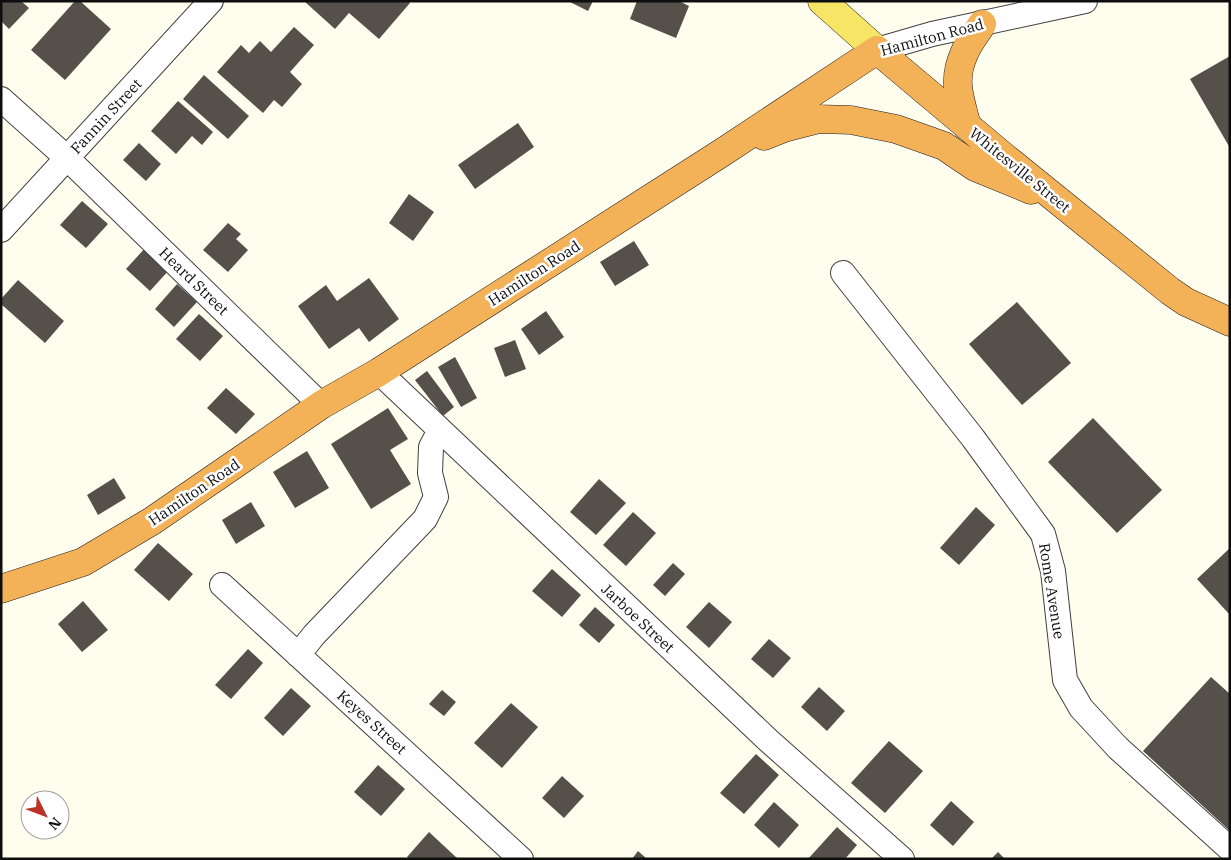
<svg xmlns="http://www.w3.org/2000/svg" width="1231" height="860" viewBox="0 0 1231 860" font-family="'IBM Plex Serif',serif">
<rect width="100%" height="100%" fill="#fffdee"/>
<path fill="#56504a" d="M1,1h20l8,7 -20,21 -8,-8z
M75,1h5l31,28 -46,51 -34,-30z
M304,1h104l2,2 -31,36 -30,-26 -14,16z
M568,1h25l-5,10z
M637,1h42l10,5 -13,32 -46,-19z
M294,27l20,18 -24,27 12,12 -20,23 -8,-7 -11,13 -46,-41 24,-27 8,8 11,-12 11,11z
M1230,56v92l-40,-69z
M204,75l45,41 -21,23 -45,-40z
M178,101l35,31 -11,13 -10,-9 -16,18 -25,-23z
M518,123l16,24 -59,42 -17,-24z
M139,143l22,21 -15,17 -23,-21z
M409,194l25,18 -21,29 -24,-18z
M82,201l26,23 -22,24 -26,-23z
M228,223l13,11 -5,5 12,11 -20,22 -25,-22z
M634,241l15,24 -34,21 -15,-24z
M146,247l24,22 -20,22 -24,-22z
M369,278l30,41 -30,23 -10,-14 -30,21 -31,-43 28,-21 11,16z
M18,280l46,41 -19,22 -44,-39v-5z
M177,284l20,18 -23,25 -19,-18z
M1017,302l54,61 -49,42 -53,-61z
M546,311l18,26 -25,18 -18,-26z
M199,314l24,22 -23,25 -24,-22z
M515,340l11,29 -21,8 -11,-29z
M455,357l22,41 -16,9 -23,-40z
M427,371l27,36 -11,9 -28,-36z
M226,388l29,26 -19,20 -29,-26z
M388,408l20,31 -18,11 21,34 -40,25 -40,-65z
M1093,418l69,72 -45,43 -69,-71z
M307,451l22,37 -34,20 -22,-36z
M114,478l12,20 -28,17 -11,-20z
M599,479l27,24 -30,32 -26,-23z
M251,502l14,24 -29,18 -14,-24z
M976,507l19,18 -36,40 -19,-17z
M633,512l23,21 -30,33 -23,-21z
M158,543l35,31 -24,27 -35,-31z
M1230,548v67l-33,-36z
M673,563l12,11 -20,22 -12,-11z
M552,569l29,26 -19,22 -30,-26z
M83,601l25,29 -26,22 -24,-28z
M709,602l23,20 -23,26 -23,-21z
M595,607l20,18 -16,18 -20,-18z
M769,639l22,19 -18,20 -22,-19z
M248,649l15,14 -32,36 -16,-14z
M1211,677l19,17v137l-87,-80z
M819,687l26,24 -18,20 -26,-24z
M291,688l20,18 -28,30 -19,-18z
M442,690l14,12 -12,14 -15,-12z
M511,703l27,24 -36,41 -28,-25z
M889,741l34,30 -38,42 -34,-30z
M756,754l23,21 -35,39 -24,-21z
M378,765l27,24 -24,27 -27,-24z
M562,776l22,20 -20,22 -22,-20z
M951,801l23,21 -21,24 -23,-21z
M774,802l25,23 -20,23 -25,-23z
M837,827l20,18 -12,14h-37z
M429,832l29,27h-48l-3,-2z
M638,851l9,8h-15z
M998,852l7,7h-14z"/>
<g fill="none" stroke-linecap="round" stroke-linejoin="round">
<g stroke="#414141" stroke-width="26">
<path id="minor" d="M877,50l55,-16 153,-33
M1,99l66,59 254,247
M1,230l210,-229
M843,273l130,165 70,96 10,37 12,109 16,28 37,40 112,101
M379,372l390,369 133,118
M222,585l299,274
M298,655l16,-20 111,-116 11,-22 -6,-24 1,-26 9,-17"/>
</g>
<g stroke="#1f1f1f" stroke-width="29">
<path id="major" d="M822,1l55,49"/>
</g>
<g stroke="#1f1f1f" stroke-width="29">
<path id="highway" d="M967,126c-7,-27 -15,-46 -3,-72 4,-11 12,-20 18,-30
M764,136l20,-8 35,-9 32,1 45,9 48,17 31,21 56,23
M1,589l82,-27 69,-41 169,-116 58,-33 344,-220 154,-102 126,106 167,135 16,11 44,20"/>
</g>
<use href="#minor" stroke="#fff" stroke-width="24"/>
<use href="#major" stroke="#f7e566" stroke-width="28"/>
<use href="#highway" stroke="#f3b158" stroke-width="28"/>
</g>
<g text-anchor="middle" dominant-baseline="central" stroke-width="5" stroke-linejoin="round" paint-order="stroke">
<g font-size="15" fill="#0e0e0e" stroke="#fff">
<text transform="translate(932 37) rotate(-15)">Hamilton Road</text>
<text transform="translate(106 116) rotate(-47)">Fannin Street</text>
<text transform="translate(1020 170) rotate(39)">Whitesville Street</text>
<text transform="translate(534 273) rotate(-33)">Hamilton Road</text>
<text transform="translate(194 281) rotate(44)">Heard Street</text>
<text transform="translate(194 492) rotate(-34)">Hamilton Road</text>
<text transform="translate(1052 591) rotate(81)">Rome Avenue</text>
<text transform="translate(638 618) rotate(43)">Jarboe Street</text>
<text transform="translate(372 722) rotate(42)">Keyes Street</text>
</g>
</g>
<rect width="1231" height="860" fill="none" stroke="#0e0e0e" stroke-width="5"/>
<g transform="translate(45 815) rotate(132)"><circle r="24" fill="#ffffff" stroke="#9f9f9f"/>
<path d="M0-4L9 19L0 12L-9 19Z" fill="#bd3126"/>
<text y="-8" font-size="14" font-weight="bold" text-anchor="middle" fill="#0e0e0e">N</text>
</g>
</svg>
